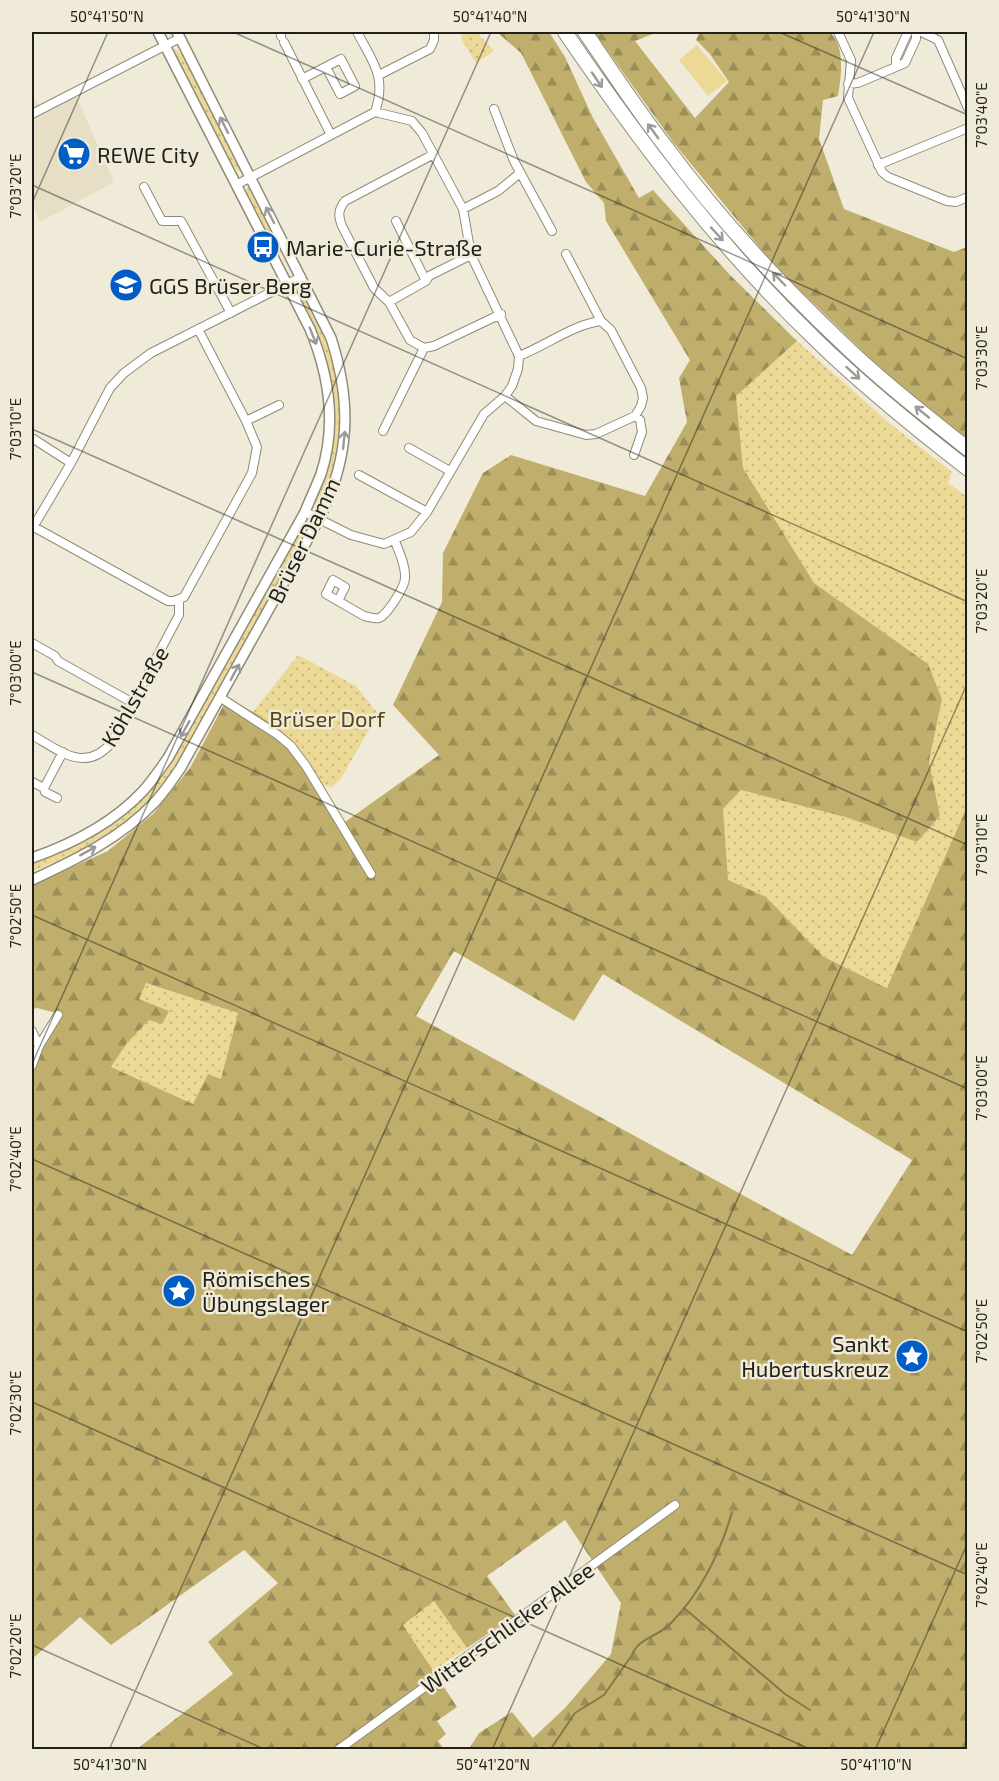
<svg xmlns="http://www.w3.org/2000/svg" width="999" height="1781" viewBox="0 0 999 1781" font-family="'Exo 2',sans-serif">
<defs>
<pattern id="grass-dots" width="8" height="8" patternUnits="userSpaceOnUse" patternTransform="scale(1.5)"><rect width="8" height="8" fill="#ecd996"/><path d="M2 2h.1M6 6h.1" fill="none" stroke="#caba81" stroke-width="1.8" stroke-linecap="round"/></pattern>
<pattern id="forest-firs" width="22" height="20" patternUnits="userSpaceOnUse" patternTransform="scale(1.5)"><rect width="22" height="20" fill="#c0af6c"/><path d="M5 1l3.5 6h-7zM16 11l3.5 6h-7z" fill="#9c8e58"/></pattern>
</defs>
<rect width="100%" height="100%" fill="#f0ebd9"/>
<path fill="#e6dfc6" d="M32,95l11,18 33,-17 38,86 -74,40 -8,-20z"/>
<path fill="url(#grass-dots)" d="M462,32h17l1,4 14,15 -18,12 -15,-25z
M175,49l10,8 58,116 -11,-6 -60,-116z
M248,184l36,68 -7,3 -31,-61z
M295,286c11,6 15,19 20,30 5,9 11,19 14,29 17,53 18,117 -11,166l-2,-1 -1,-8 18,-94 -1,-18 -10,-43 -29,-59z
M797,341l92,82 63,49 -4,11 19,14v310l-79,181 -64,-31 -58,-60 -39,-17 -4,-71 18,-19 104,27 72,25 23,-26 -11,-55 13,-62 -14,-35 -115,-81 -70,-115 -7,-72z
M309,519h3l1,3 -39,71 -5,-8 35,-62z
M265,593l4,9 -80,145 -24,37 -32,33 -36,26 -65,29v-9l38,-16 28,-15 25,-17 46,-52z
M298,655l58,31 22,28 -38,66 -8,7 -9,-1c-20,-33 -37,-53 -70,-74z
M145,983l93,30 -17,66 -13,-4 -15,29 -82,-37 16,-24 22,-23 20,-9 -30,-12z
M434,1601l33,47 -34,23 -30,-46z"/>
<path fill="url(#forest-firs)" fill-rule="evenodd" d="M497,32h52l16,25 28,61 46,80 14,-8 77,85 67,66 -61,55 7,72 71,115 114,81 14,35 -13,62 11,55 -23,26 -72,-25 -104,-27 -18,19 5,71 38,17 58,60 63,31 80,-181v942h-498l10,-16 33,-21 21,26 32,-30 46,-54 10,-51 -56,-83 -78,56 28,39 -48,33 -33,-47 -31,24 54,82 -20,14 9,13 -8,7 6,8h-307l96,-75 -25,-32 70,-59 -34,-33 -133,95 -31,-28 -48,42v-610l8,5 11,-23 5,-18 -19,-5 -5,1v-124l76,-34 45,-37 37,-46 38,-71c24,15 51,28 69,50 19,23 30,51 48,75l94,-67 -46,-50 49,-103 1,-49 40,-80 28,-18 134,41 42,-74 -8,-44 11,-18 -84,-139 -2,-18 -18,-21 -65,-129zM454,951l120,70 29,-47 309,186 -60,95 -436,-239zM146,983l92,30 -17,66 -13,-5 -15,30 -82,-37 16,-24 22,-23 13,4 7,-13 -30,-12z
M594,32h64l-23,9 60,77 34,-36 -20,-29 -13,-13 4,-8h129c17,12 12,46 9,64l-15,4 -4,39 25,70 110,43 13,-5v196l-42,-31 -151,-147 -101,-123z"/>
<path fill="#ecd996" d="M697,45l30,36 -19,15 -29,-36z"/>
<g fill="none" stroke-linecap="round" stroke-linejoin="round">
<path stroke="#857848" stroke-width="2" d="M684,1608l101,86 25,16
M550,1750l25,-37 29,-18 28,-40c6,-17 28,-19 39,-32 29,-29 50,-72 61,-111"/>
<g stroke="#8f8b7a" stroke-width="10">
<path id="minor" d="M280,32l1,4
M357,32c16,30 30,45 18,80
M838,32l13,28 -3,38 34,74 6,5 59,24 9,1 12,-5
M921,32l17,8 30,68
M284,42l47,93
M896,67l9,-4 11,-24v-7
M379,75l51,-26 4,-9v-8
M302,79l39,-20 14,27 -15,8 -14,-27
M848,84l10,-1 38,-16v-9l12,-26
M494,109l20,52 38,70
M32,114l148,-76
M434,154l-89,47c-7,9 -7,15 -3,25l32,62 15,14 21,38 14,8 10,-2 67,-32
M878,165l90,-37
M236,185l139,-73 37,9 10,12 41,76 8,46 48,101 -1,13 -6,17 -7,10 -21,18 -57,98 -16,20 -27,12 -33,-9 -46,-23
M144,187l18,34h19l50,92
M463,209l35,-18 22,-18
M396,221l30,60
M566,254l35,67
M389,302l37,-21 3,-5 42,-21
M505,396l31,25 50,14 10,-1 39,-18 6,-10 2,-8 -2,-10 -30,-58 -10,-9c-27,3 -56,25 -82,35
M246,421l33,-16
M383,431l41,-83
M32,438l39,25
M409,448l41,23
M634,455l8,-23 -2,-12 -5,-4
M359,475l68,37
M34,527l134,74h6l10,-4 68,-124 5,-26 -11,-26 -48,-92
M32,529l39,-66 39,-75 14,-15 27,-20 150,-76
M338,601l7,-14 -12,-7 -7,14 38,22c5,1 10,3 15,2 8,-3 26,-31 26,-40 1,-12 -6,-26 -10,-37
M32,643l23,13 3,5 75,42
M221,698l57,37 13,11 15,20 65,108
M32,735c28,16 54,39 80,7l67,-127v-15
M32,782l12,6
M57,798l-12,-6 -1,-4 19,-36
M32,1031l7,15
M32,1065l7,-19 19,-31
M338,1750l337,-245"/>
</g>
<g stroke="#8f8b7a" stroke-width="12">
<path id="tertiary" d="M32,858c40,-14 81,-35 111,-67 9,-10 17,-22 25,-33l137,-246c5,-13 11,-25 16,-38 16,-49 8,-99 -11,-145l-152,-297
M32,880c43,-20 89,-42 122,-77 10,-10 18,-23 26,-34l139,-250c31,-61 33,-116 12,-181l-154,-306"/>
</g>
<g stroke="#8f8b7a" stroke-width="16">
<path id="motorway" d="M565,32c74,109 154,215 250,307 48,47 100,89 153,130
M585,32c26,38 52,78 81,115 51,69 111,134 173,193 40,39 85,74 129,109"/>
</g>
<use href="#minor" stroke="#fff" stroke-width="8"/>
<use href="#tertiary" stroke="#fff" stroke-width="9"/>
<use href="#motorway" stroke="#fff" stroke-width="14"/>
</g>
<defs><path id="oneway-shaft" d="M-6 0H5M1.5-3L5.5 0L1.5 3" fill="none" stroke-width="1.6" stroke-linecap="round" stroke-linejoin="round" transform="scale(1.5)"/></defs>
<g stroke="#9b9a98">
<use href="#oneway-shaft" transform="translate(597 80) rotate(56)"/>
<use href="#oneway-shaft" transform="translate(224 125) rotate(-117)"/>
<use href="#oneway-shaft" transform="translate(653 131) rotate(-126)"/>
<use href="#oneway-shaft" transform="translate(270 215) rotate(-117)"/>
<use href="#oneway-shaft" transform="translate(717 234) rotate(47)"/>
<use href="#oneway-shaft" transform="translate(779 279) rotate(-134)"/>
<use href="#oneway-shaft" transform="translate(313 336) rotate(68)"/>
<use href="#oneway-shaft" transform="translate(853 373) rotate(42)"/>
<use href="#oneway-shaft" transform="translate(922 412) rotate(-141)"/>
<use href="#oneway-shaft" transform="translate(344 440) rotate(-84)"/>
<use href="#oneway-shaft" transform="translate(235 672) rotate(-61)"/>
<use href="#oneway-shaft" transform="translate(185 729) rotate(119)"/>
<use href="#oneway-shaft" transform="translate(88 851) rotate(-29)"/>
</g>
<path fill="none" stroke="#211f19" stroke-width="1.5" stroke-opacity="0.45" d="M233,32l735,327M779,32l189,83M32,185l936,417M32,203l76,-171M32,429l936,416M32,672l936,417M32,915l936,417M32,1064l459,-1032M32,1159l936,416M32,1402l780,348M32,1645l234,105M109,1750l765,-1718M492,1750l476,-1068M875,1750l93,-208"/>
<defs>
<g id="supermarket-disc" transform="scale(1.725)"><circle r="9.5" fill="#015dc6" stroke="#f0ebd9"/><path d="M-6-5.5h2.5l.6 2H6L4.5 2H-2.5L-4.4-4H-6ZM-1.5 3.2a1.3 1.3 0 1 0 .1 0ZM3 3.2a1.3 1.3 0 1 0 .1 0Z" fill="#fff"/></g>
<g id="bus-disc" transform="scale(1.725)"><circle r="9.5" fill="#015dc6" stroke="#f0ebd9"/><path d="M-5-6H5V4H4V6H2V4H-2V6H-4V4H-5ZM-3.5-4V0h7V-4ZM-3.5 1.2v1.5H-2V1.2ZM2 1.2v1.5H3.5V1.2Z" fill="#fff"/></g>
<g id="school-disc" transform="scale(1.725)"><circle r="9.5" fill="#015dc6" stroke="#f0ebd9"/><path d="M0-5L7-2L0 1L-7-2ZM-4 1L0 2.5L4 1V4Q0 6-4 4Z" fill="#fff"/></g>
<g id="sight-disc" transform="scale(1.725)"><circle r="9.5" fill="#015dc6" stroke="#f0ebd9"/><path d="M0-6L1.8-2.2L6-1.7L2.9 1.2L3.7 5.4L0 3.3L-3.7 5.4L-2.9 1.2L-6-1.7L-1.8-2.2Z" fill="#fff"/></g>
</defs>
<g fill-rule="evenodd">
<use href="#supermarket-disc" x="74" y="154"/>
<use href="#bus-disc" x="263" y="247"/>
<use href="#school-disc" x="126" y="285"/>
<use href="#sight-disc" x="179" y="1291"/>
<use href="#sight-disc" x="912" y="1356"/>
</g>
<g text-anchor="middle" dominant-baseline="central" stroke-width="5" stroke-linejoin="round" paint-order="stroke">
<g font-size="22" fill="#211f19" stroke="#f0ebd9" text-anchor="start">
<text x="97" y="154">REWE City</text>
<text x="286" y="247">Marie-Curie-Straße</text>
<text x="149" y="285">GGS Brüser Berg</text>
<text x="202" y="1278">Römisches<tspan x="202" dy="25">Übungslager</tspan></text>
<text x="889" y="1343" text-anchor="end">Sankt<tspan x="889" dy="25">Hubertuskreuz</tspan></text>
</g>
<g font-size="22" fill="#211f19" stroke="#f0ebd9">
<text transform="translate(303 540) rotate(-64)">Brüser Damm</text>
<text transform="translate(134 696) rotate(-60)">Köhlstraße</text>
<text transform="translate(507 1627) rotate(-36)">Witterschlicker Allee</text>
</g>
<g font-size="22" fill="#564915" stroke="#f0ebd9">
<text x="327" y="718">Brüser Dorf</text>
</g>
</g>
<rect width="999" height="1781" fill="none" stroke="#f0ebd9" stroke-width="66"/>
<rect x="33" y="33" width="933" height="1715" fill="none" stroke="#211f19" stroke-width="2"/>
<g font-size="15" text-anchor="middle" fill="#211f19">
<text x="107" y="22">50°41'50"N</text>
<text x="490" y="22">50°41'40"N</text>
<text x="873" y="22">50°41'30"N</text>
<text transform="translate(982 115) rotate(-90)" y="5">7°03'40"E</text>
<text transform="translate(16 186) rotate(-90)" y="5">7°03'20"E</text>
<text transform="translate(982 358) rotate(-90)" y="5">7°03'30"E</text>
<text transform="translate(16 429) rotate(-90)" y="5">7°03'10"E</text>
<text transform="translate(982 601) rotate(-90)" y="5">7°03'20"E</text>
<text transform="translate(16 673) rotate(-90)" y="5">7°03'00"E</text>
<text transform="translate(982 845) rotate(-90)" y="5">7°03'10"E</text>
<text transform="translate(16 916) rotate(-90)" y="5">7°02'50"E</text>
<text transform="translate(982 1088) rotate(-90)" y="5">7°03'00"E</text>
<text transform="translate(16 1159) rotate(-90)" y="5">7°02'40"E</text>
<text transform="translate(982 1331) rotate(-90)" y="5">7°02'50"E</text>
<text transform="translate(16 1403) rotate(-90)" y="5">7°02'30"E</text>
<text transform="translate(982 1575) rotate(-90)" y="5">7°02'40"E</text>
<text transform="translate(16 1646) rotate(-90)" y="5">7°02'20"E</text>
<text x="110" y="1770">50°41'30"N</text>
<text x="493" y="1770">50°41'20"N</text>
<text x="876" y="1770">50°41'10"N</text>
</g>
</svg>
